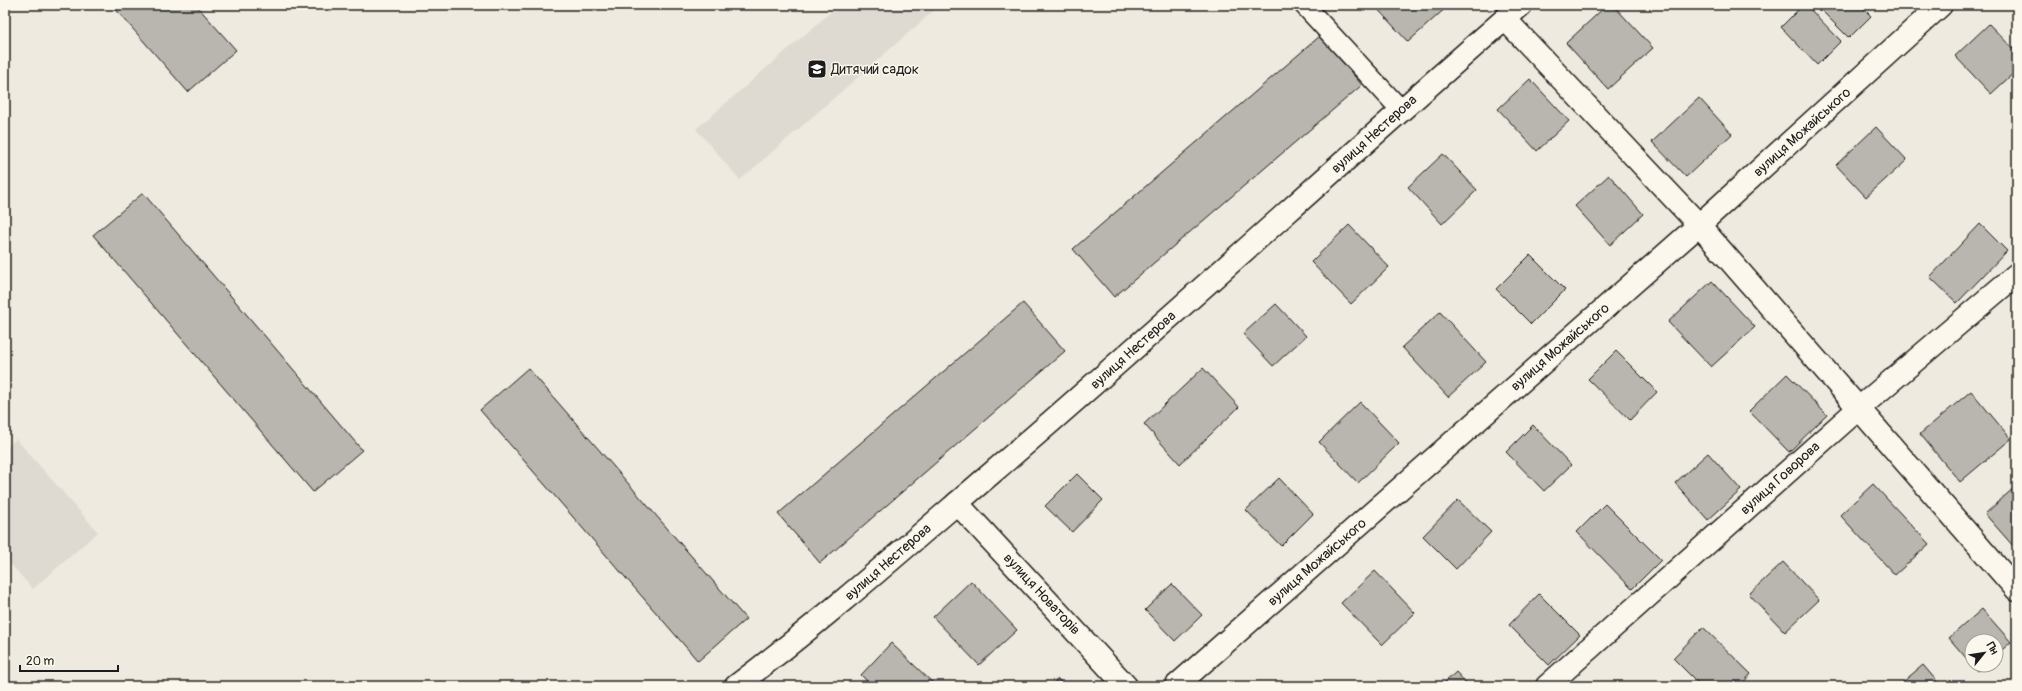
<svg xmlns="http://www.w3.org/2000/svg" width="2022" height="691" viewBox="0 0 2022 691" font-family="Pangolin,sans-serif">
<rect width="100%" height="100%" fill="#eeeadf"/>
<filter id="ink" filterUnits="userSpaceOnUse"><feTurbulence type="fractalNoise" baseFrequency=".025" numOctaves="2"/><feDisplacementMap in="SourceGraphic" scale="8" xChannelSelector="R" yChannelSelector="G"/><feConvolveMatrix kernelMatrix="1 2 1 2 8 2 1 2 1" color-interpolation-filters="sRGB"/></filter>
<g filter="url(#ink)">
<path fill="#dedad1" d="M839,5h96l2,3 -197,172 -44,-51z
M16,439l82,93 -65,57 -28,-31v-109z"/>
<path fill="#b9b6af" stroke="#1c1c1c" d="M112,5h84l40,45 -48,42z
M1374,5h75l-41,37z
M1607,5h6l40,43 -45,41 -42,-46z
M1803,5h3l35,36 -24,24 -36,-38z
M1816,5h44l11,11 -22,22z
M1989,24l28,29v17l-26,24 -36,-38z
M1320,36l42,49 -248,212 -41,-48z
M1530,79l39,42 -32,30 -39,-42z
M1699,98l33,36 -46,43 -34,-35z
M1876,127l31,33 -41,37 -30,-32z
M1443,154l34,36 -35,34 -34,-37z
M1609,175l34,39 -33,31 -35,-39z
M143,193l219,257 -49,42 -220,-257z
M1980,224l27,27 -50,52 -27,-26z
M1349,225l40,42 -38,37 -40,-42z
M1530,255l35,35 -34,34 -35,-35z
M1712,281l43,46 -44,40 -43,-45z
M1023,303l42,48 -245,212 -42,-49z
M1276,304l30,32 -33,30 -30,-32z
M1440,312l46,50 -38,35 -46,-50z
M1616,351l41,41 -27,28 -42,-41z
M528,368l218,251 -48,42 -218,-251z
M1203,368l36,39 -59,57 -36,-40z
M1787,374l40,41 -38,37 -40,-41z
M1971,391l40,48 -51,43 -40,-48z
M1360,402l39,41 -41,40 -39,-41z
M1533,425l38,40 -27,26 -38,-39z
M1708,453l33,37 -33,30 -33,-37z
M1077,474l26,26 -31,32 -27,-26z
M1279,478l34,36 -32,32 -35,-36z
M1873,484l56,60 -34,31 -55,-60z
M2017,485v59l-3,3 -29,-33z
M1458,500l33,32 -35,37 -33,-33z
M1605,504l56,56 -29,29 -55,-57z
M1783,562l36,38 -34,32 -36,-38z
M1375,571l40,42 -33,32 -41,-42z
M971,581l46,49 -38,35 -46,-48z
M1172,584l30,31 -27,26 -30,-31z
M1539,594l41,41 -31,30 -40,-40z
M1982,609l29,33 -15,13v-14h-24v24l-23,-27z
M1703,627l48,47 -11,12h-39l-28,-28z
M891,643l45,43h-64l-11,-11z
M1923,665l18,21h-43z
M1972,665h13l-7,6z
M1456,672l13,14h-28z
M1058,679l7,7h-15z"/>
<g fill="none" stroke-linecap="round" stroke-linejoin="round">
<g stroke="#1c1c1c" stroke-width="22">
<path id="service" d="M1304,5l97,105"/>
</g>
<g stroke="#1c1c1c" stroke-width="25">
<path id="minor" d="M1505,19l194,206 318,365
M957,503l169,183
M1176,686l523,-461 242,-220
M1547,686l311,-277 159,-135"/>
</g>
<g stroke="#1c1c1c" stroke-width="25">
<path id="tertiary" d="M736,686c89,-67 172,-141 257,-214 178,-153 351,-313 528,-467"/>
</g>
<use href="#service" stroke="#fbf7ec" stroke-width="19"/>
<use href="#minor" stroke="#fbf7ec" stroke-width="22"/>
<use href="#tertiary" stroke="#fbf7ec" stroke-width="22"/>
</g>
</g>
<defs>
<g id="school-square" transform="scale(1)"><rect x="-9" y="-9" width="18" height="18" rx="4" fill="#1c1c1c" stroke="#fbf7ec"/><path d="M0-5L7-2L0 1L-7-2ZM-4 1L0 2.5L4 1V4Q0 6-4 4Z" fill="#fff"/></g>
</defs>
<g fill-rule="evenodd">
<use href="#school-square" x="817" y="69"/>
</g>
<g text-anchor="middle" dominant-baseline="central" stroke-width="3" stroke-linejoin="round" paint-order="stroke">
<g font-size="14" fill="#1c1c1c" stroke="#fbf7ec" text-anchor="start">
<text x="831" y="69">Дитячий садок</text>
</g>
<g font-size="14" fill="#1c1c1c" stroke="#fbf7ec">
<text transform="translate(1802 132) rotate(-42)">вулиця Можайського</text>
<text transform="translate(1374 134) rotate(-42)">вулиця Нестерова</text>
<text transform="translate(1560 347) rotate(-41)">вулиця Можайського</text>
<text transform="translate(1133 350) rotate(-42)">вулиця Нестерова</text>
<text transform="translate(1780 478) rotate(-42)">вулиця Говорова</text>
<text transform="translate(888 562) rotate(-41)">вулиця Нестерова</text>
<text transform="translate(1317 562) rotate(-41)">вулиця Можайського</text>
<text transform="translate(1042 594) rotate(47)">вулиця Новаторів</text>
</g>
</g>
<rect width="2022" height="691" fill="none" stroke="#fbf7ec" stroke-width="20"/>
<rect x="10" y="10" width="2002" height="671" fill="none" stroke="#1c1c1c" stroke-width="1.5" filter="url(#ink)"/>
<g transform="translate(1984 653) rotate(60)"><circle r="19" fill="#fbf7ec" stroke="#a29f99"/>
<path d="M0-3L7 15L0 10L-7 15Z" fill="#1c1c1c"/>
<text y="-6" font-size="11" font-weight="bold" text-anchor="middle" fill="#1c1c1c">Пн</text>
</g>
<path d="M20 665v6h98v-6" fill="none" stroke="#1c1c1c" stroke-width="2"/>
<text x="26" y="665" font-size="12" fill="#1c1c1c" stroke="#fbf7ec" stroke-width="3" paint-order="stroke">20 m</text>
</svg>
